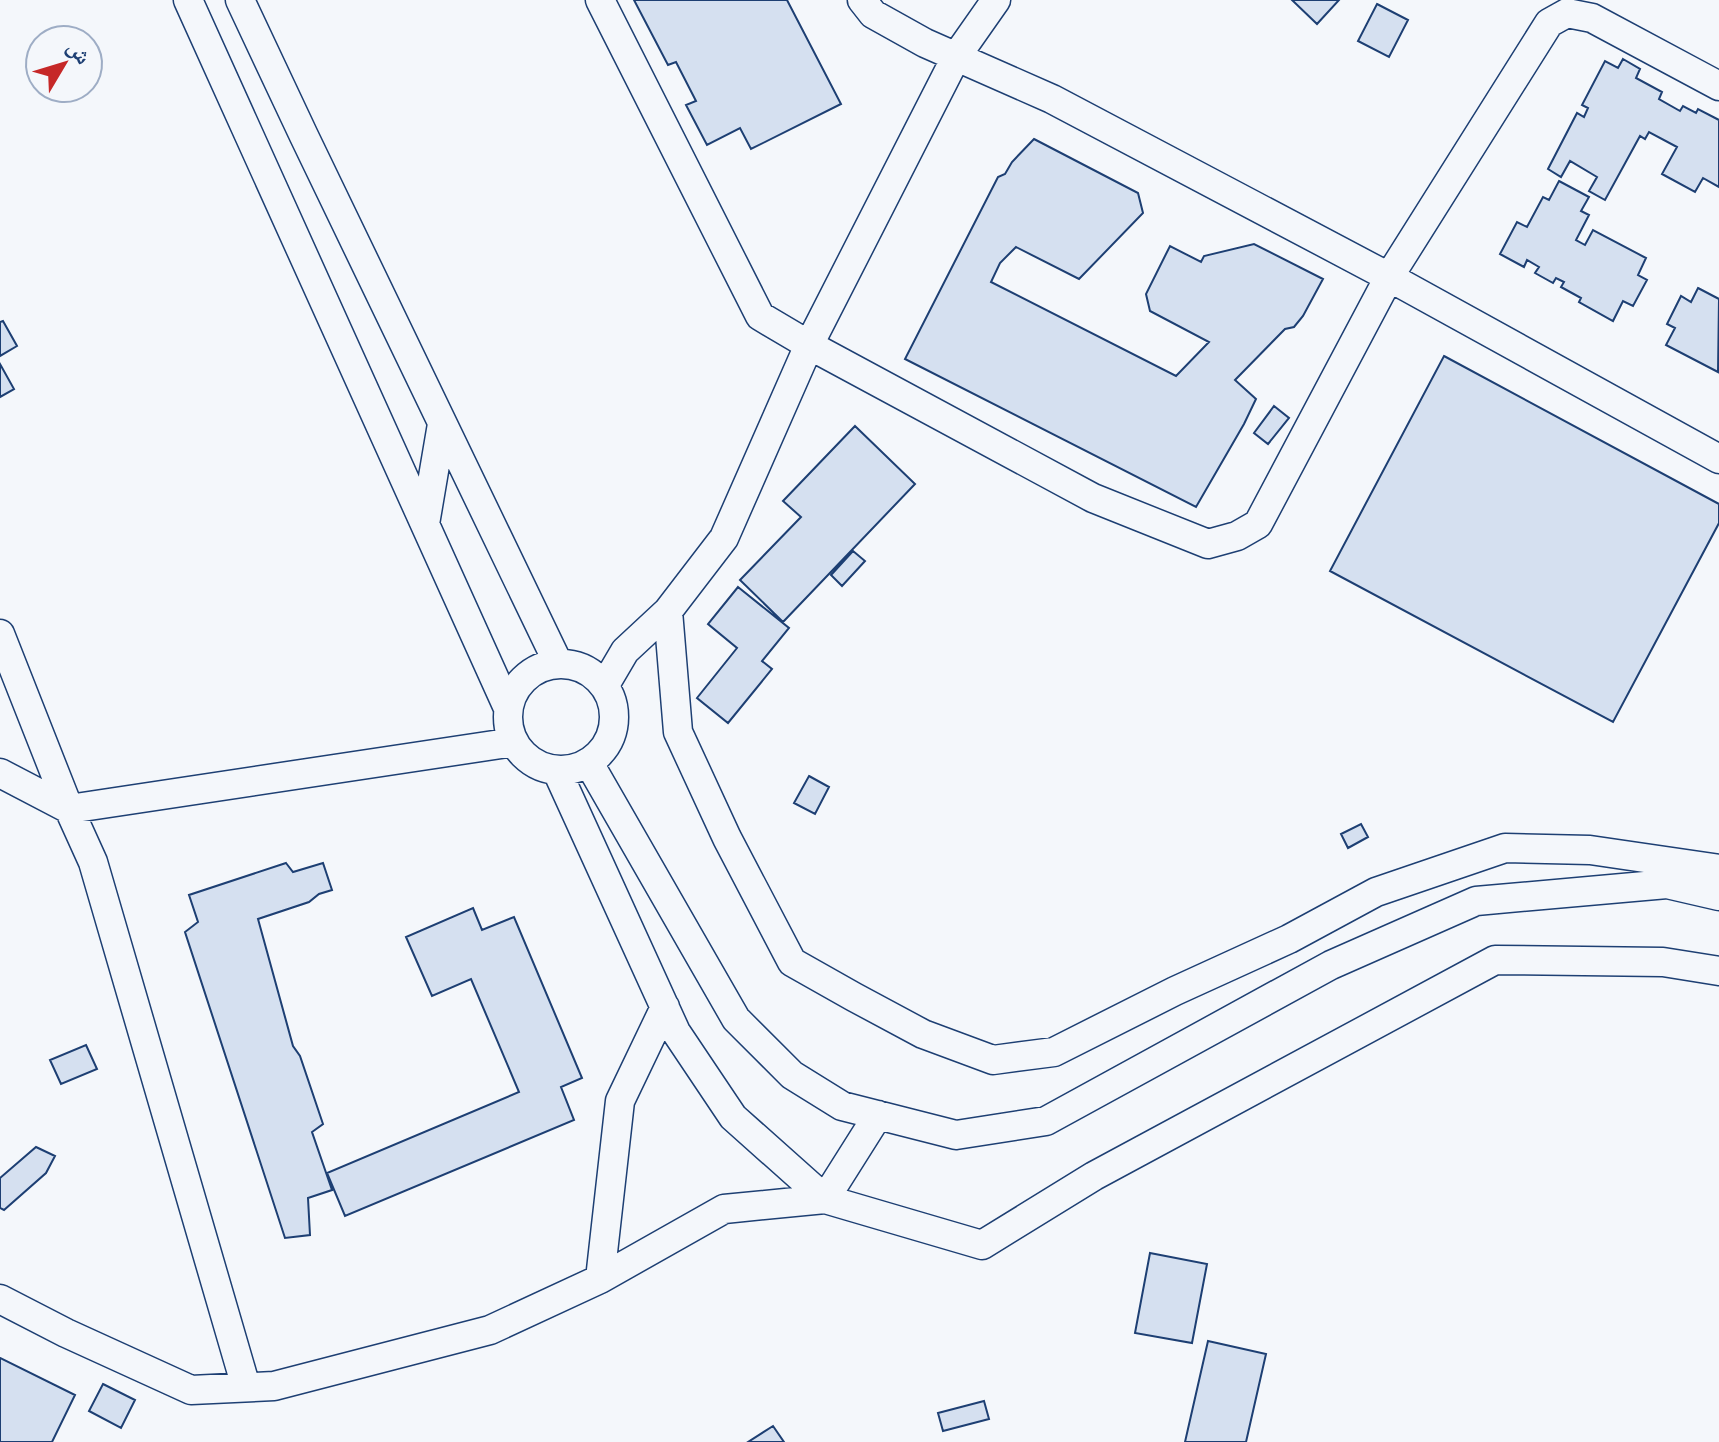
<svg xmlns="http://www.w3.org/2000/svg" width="1719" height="1442" viewBox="0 0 1719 1442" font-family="'Alegreya Sans','Noto Naskh Arabic',sans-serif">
<rect width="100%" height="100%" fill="#f4f7fb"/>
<path fill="#d5e0f0" stroke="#1d3f73" stroke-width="2" d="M634,0h153l54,104 -90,45 -11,-21 -33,17 -21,-40 10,-4 -20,-39 -8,3z
M1292,0h47l-22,24z
M1377,4l31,16 -19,37 -31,-16z
M1623,59l17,10 -4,9 26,14 -3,7 21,12 3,-5 13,7 2,-4 21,11v67l-16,-9 -8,14 -33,-18 15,-27 -28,-15 -4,7 -5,-3 -35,64 -16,-9 8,-14 -27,-16 -9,16 -13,-8 29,-56 7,4 4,-9 -6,-3 23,-44 13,7z
M1034,139l104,54 5,20 -64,66 -63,-32 -16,16 -9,19 185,94 33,-34 -59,-31 -4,-17 24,-48 31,16 3,-6 50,-12 69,35 -20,37 -9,11 -9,2 -50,51 21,19 -12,25 -48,83 -291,-148 93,-182 7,-3 7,-12z
M1559,181l30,16 -8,14 8,4 -13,25 9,5 8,-15 53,28 -8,17 9,5 -14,26 -10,-5 -10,20 -34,-19 2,-4 -20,-11 3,-5 -8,-4 -3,5 -18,-10 4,-6 -12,-7 -3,7 -24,-13 17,-32 10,5 16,-30 6,3z
M1698,288l21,11 -1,73 -52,-27 9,-17 -8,-4 14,-28 10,6z
M3,321l14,25 -17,10v-34z
M1444,356l275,148v19l-106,199 -283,-151z
M0,364l14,25 -14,8z
M1274,406l15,12 -21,26 -14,-11z
M855,426l60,58 -132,138 -43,-42 61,-63 -18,-16z
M853,551l12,10 -23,25 -11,-11z
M738,587l51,41 -27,33 10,8 -44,54 -31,-25 40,-50 -29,-24z
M809,776l20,11 -14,27 -21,-11z
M1361,824l7,13 -20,11 -7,-14z
M286,863l7,9 30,-9 9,27 -13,4 -10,8 -51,17 35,127 7,10 23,68 -11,8 20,58 -24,8 2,37 -25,3 -100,-306 13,-10 -9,-27z
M473,908l9,22 32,-13 68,161 -21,9 13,33 -229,96 -18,-43 192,-81 -48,-113 -39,17 -26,-59z
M86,1045l11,24 -36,15 -11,-24z
M36,1147l19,9 -9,17 -42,37 -4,-2v-30z
M1150,1253l57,11 -15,79 -57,-10z
M1208,1341l58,13 -20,88h-61z
M0,1358l75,37 -23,47h-52z
M103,1384l32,16 -14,28 -32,-17z
M984,1401l5,18 -46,12 -5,-18z
M773,1426l11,16h-36z"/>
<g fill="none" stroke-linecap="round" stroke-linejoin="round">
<g stroke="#1d3f73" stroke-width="31">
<path id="minor" d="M188,0l320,708
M240,0l64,136 254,527
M600,0l160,316 49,29 284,153 115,46 29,-8 21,-12 131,-247 160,-254 18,-10 25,5 127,68
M862,0l11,14 52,29 127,56 337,178 330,182
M425,524l17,-100
M668,611l10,121 49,106 65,124 62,35 69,37 70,26 61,-8 121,-61 114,-52 87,-47 129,-44 85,2 129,19
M0,634l69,175 24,53 153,525
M508 717a53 53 0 1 1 106 0a53 53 0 1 1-106 0Z
M605,685l20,-34 43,-40 56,-73 85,-193 147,-288 40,-57
M589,763l147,256 56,56 50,31 114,29 90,-14 285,-156 145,-64 191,-17 52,12
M557,771l119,261 57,85 92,82 157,46 112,-69 401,-216 168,2 56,9
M0,773l69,36 445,-67
M600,1279l20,-178 45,-94
M0,1299l66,34 125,57 83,-4 216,-56 110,-51 124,-70 101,-10 53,-84"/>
</g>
<use href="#minor" stroke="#f4f7fb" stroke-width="28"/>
</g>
<g transform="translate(64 64) rotate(52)"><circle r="38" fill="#f4f7fb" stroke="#9eadc5" stroke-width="2"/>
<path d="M0-6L14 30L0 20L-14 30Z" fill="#c62828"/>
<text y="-12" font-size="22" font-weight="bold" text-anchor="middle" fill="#1d3f73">ش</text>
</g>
</svg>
